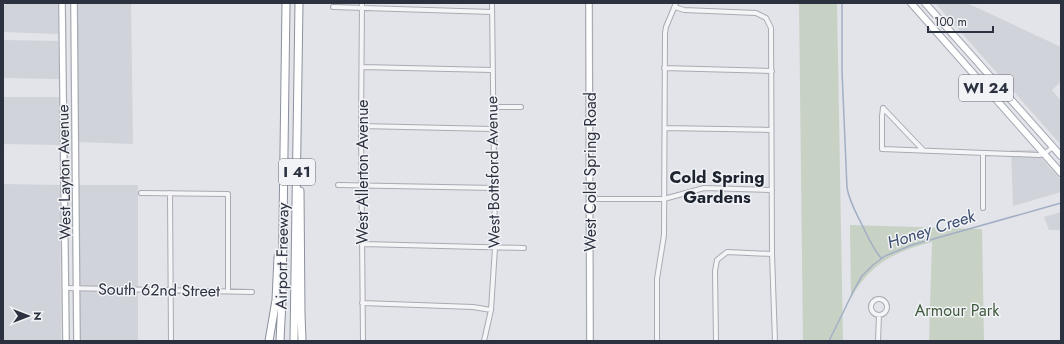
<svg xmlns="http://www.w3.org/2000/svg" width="1064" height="344" viewBox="0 0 1064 344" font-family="Jost,sans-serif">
<rect width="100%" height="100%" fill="#e2e4e9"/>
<path fill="#d1d3db" d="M6,3h52v31l-55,-2v-27h3z
M77,3h54l2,141 -55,-2z
M935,3h32l94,44v35l-9,8 9,11v44z
M4,40l54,1 1,38 -56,-1z
M3,97h56v48l-56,-1z
M1011,150h23l27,30v12l-48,14z
M3,184l57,1 1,156h-58z
M79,185h59v156h-57z
M1061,212v18h-12l-5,-13z"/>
<path fill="#c7d2c4" d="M799,3h38l6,338h-40z
M850,225l132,4 2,112h-55l3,-99c-38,10 -61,21 -81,56z"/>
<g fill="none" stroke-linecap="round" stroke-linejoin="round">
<path stroke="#a2afc5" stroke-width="1.5" d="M842,3v68l5,117c3,16 11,28 18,43 5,10 9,19 16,27
M829,341l26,-53 7,-12 11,-11 12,-9 27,-11 149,-42"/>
<g stroke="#a8abb3" stroke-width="6">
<path id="street" d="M362,3l-1,123 2,215
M333,7l159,5
M675,7l9,3 72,3 10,5 5,10 1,226 3,87
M362,67l130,3
M664,68l108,3
M493,107h28
M883,108l-1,8v33l157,6 5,-1 9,-7
M883,108l40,42
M361,126l132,3
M665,128l106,2
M983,153v55
M338,185l156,3
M141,193l87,1v97
M170,193l1,148
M590,199h74l40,-11 68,2
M363,244l161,4
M66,288l186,4
M871 307a8 8 0 1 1 16 0a8 8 0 1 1-16 0Z
M362,303l111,4 18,3
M484,341l7,-31 4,-62 -3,-245
M657,341v-62l7,-44 1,-202 1,-6 10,-24
M716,341l-1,-70 2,-11 10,-8 45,2
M878,341l1,-26"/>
</g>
<g stroke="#a8abb3" stroke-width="8">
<path id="secondary" d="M62,3l4,338
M74,3l3,338
M589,3l1,338"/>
</g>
<g stroke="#a3a8b3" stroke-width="8">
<path id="primary" d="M911,3l150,170
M925,3l136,153"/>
</g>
<g stroke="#8b919e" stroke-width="9">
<path id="highway" d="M300,191l1,123 1,27
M269,341l7,-41 2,-43
M280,341l2,-41 4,-297
M294,341l5,-338"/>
</g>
<use href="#street" stroke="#f5f5f8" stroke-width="4"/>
<use href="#secondary" stroke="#fff" stroke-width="5.5"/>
<use href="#primary" stroke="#fff" stroke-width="6"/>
<use href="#highway" stroke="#fff" stroke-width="7"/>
</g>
<g text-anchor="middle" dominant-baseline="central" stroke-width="3" stroke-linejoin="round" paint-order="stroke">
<g fill="#f2f3f7" stroke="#676b76" stroke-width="1">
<rect x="959" y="75" width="54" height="26" rx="3"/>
<rect x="279" y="159" width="36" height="26" rx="3"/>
</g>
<g font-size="15" font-weight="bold" fill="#2c313f">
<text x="986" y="88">WI 24</text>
<text x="297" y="172">I 41</text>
</g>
<g font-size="16" fill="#2c313f" stroke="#f2f3f7">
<text transform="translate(64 172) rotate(-91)">West Layton Avenue</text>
<text transform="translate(362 172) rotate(-90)">West Allerton Avenue</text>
<text transform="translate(493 172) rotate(-91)">West Bottsford Avenue</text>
<text transform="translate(590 172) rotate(-90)">West Cold Spring Road</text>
<text transform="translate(282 256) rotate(-89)">Airport Freeway</text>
<text transform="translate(159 290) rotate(1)">South 62nd Street</text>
</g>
<g font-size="16" fill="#3e593b" stroke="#f2f3f7">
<text x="957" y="310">Armour Park</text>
</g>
<g font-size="17" font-weight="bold" fill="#1e2330" stroke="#f2f3f7">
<text x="717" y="177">Cold Spring<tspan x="717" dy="20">Gardens</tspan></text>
</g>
<g font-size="17" font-style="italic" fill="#3b4d6e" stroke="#f2f3f7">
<text transform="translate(931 229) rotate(-18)">Honey Creek</text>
</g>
</g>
<rect width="1064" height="344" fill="none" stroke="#2c313f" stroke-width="8"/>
<g transform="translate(28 316) rotate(90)" stroke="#f2f3f7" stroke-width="3" paint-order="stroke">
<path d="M0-3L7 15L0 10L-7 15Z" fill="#2c313f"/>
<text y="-6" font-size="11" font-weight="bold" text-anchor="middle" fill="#2c313f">N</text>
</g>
<path d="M928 26v6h65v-6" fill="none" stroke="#2c313f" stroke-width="2"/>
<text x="934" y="26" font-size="12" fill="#2c313f" stroke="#f2f3f7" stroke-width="3" paint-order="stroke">100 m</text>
</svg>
